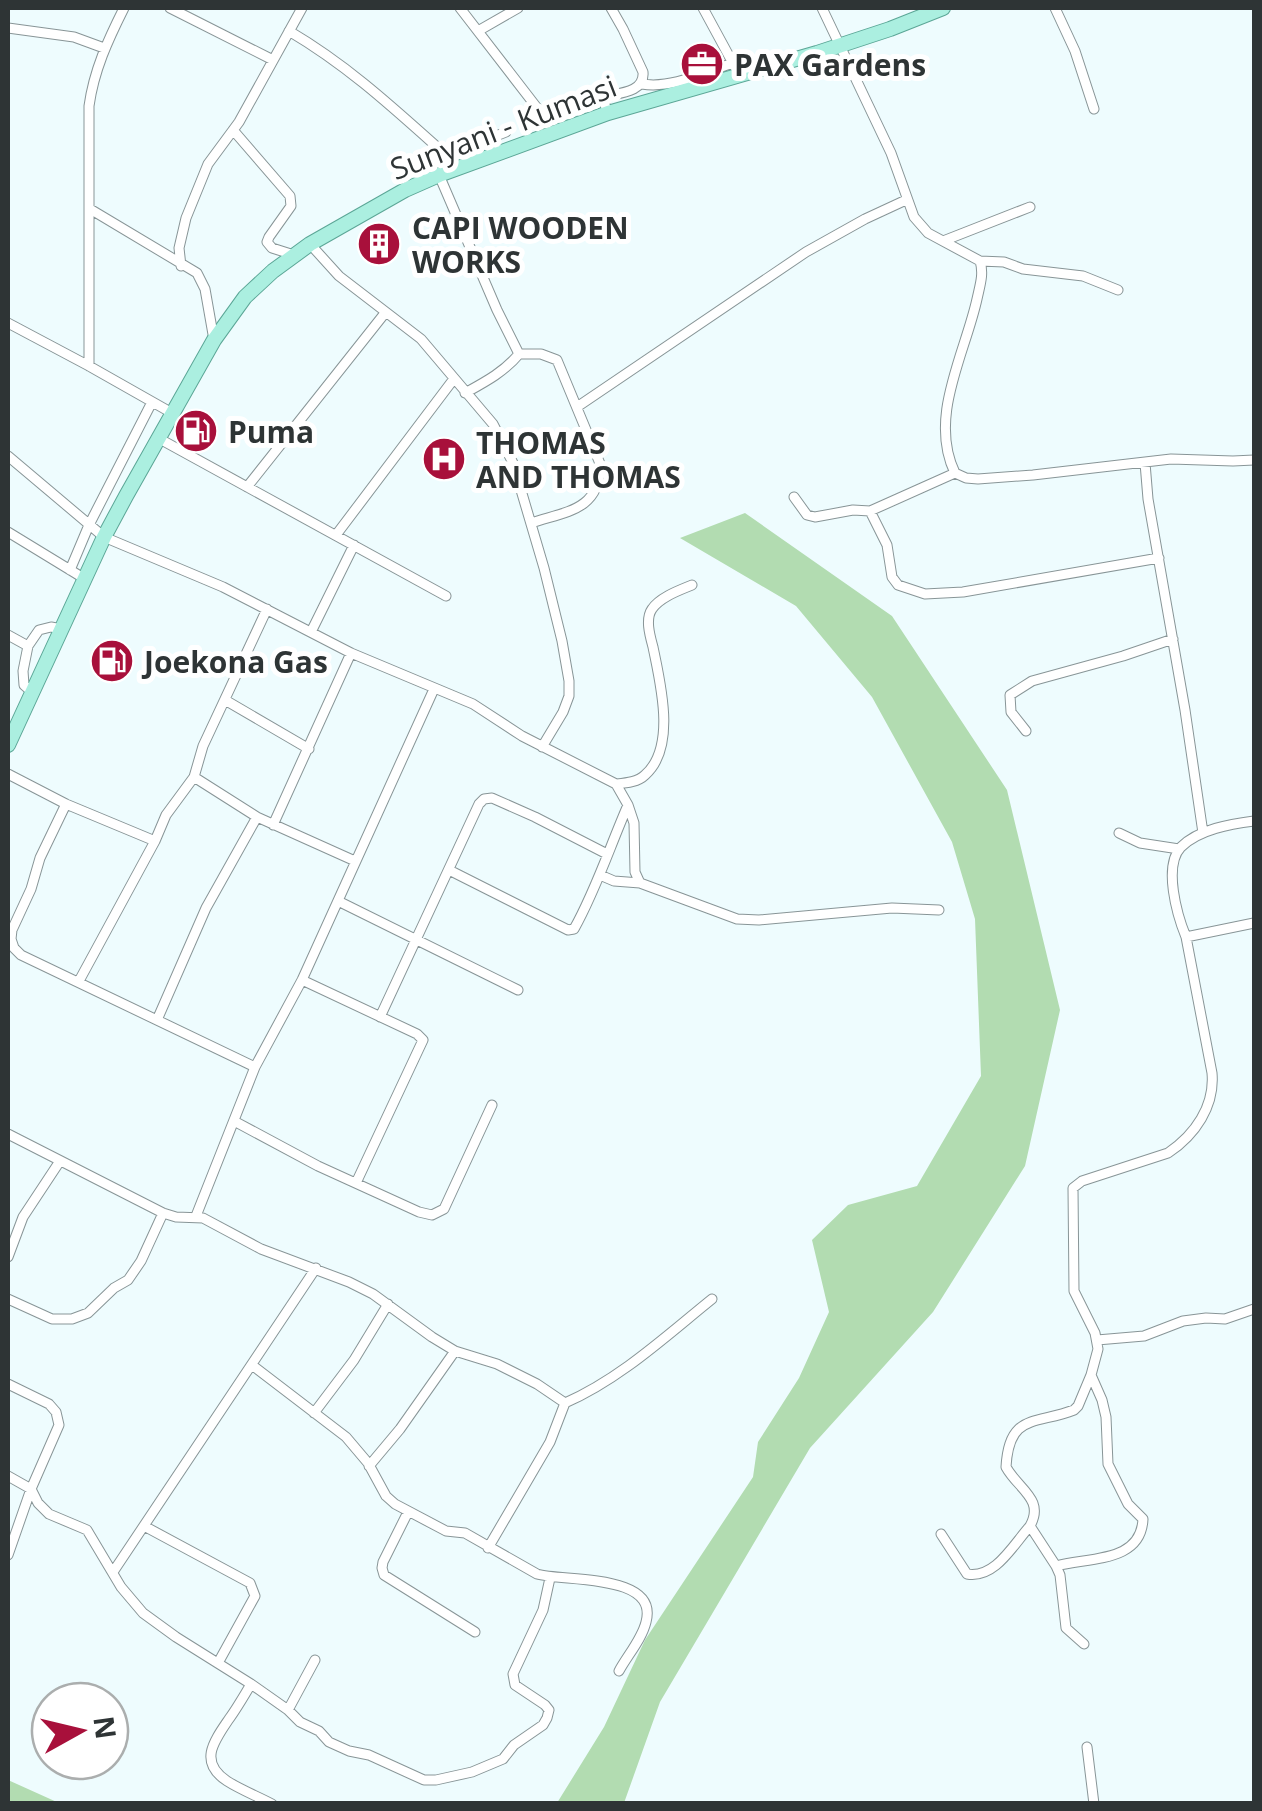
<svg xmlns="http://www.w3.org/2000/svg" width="1262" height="1811" viewBox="0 0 1262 1811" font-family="'Open Sans',sans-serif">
<rect width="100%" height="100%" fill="#eefcfe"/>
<path fill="#b2dcb1" d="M745,513l147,103 115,174 53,220 -35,156 -92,146 -123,136 -150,254 -36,101h-67l47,-76 41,-87 108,-163 5,-35 41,-64 30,-66 -17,-72 36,-35 69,-19 64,-110 -6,-157 -23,-77 -80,-145 -76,-91 -116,-68z
M8,1780l51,23h-51z"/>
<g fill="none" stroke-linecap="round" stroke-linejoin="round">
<g stroke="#889597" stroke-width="11">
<path id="street" d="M170,8l103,52
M460,8l78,101 7,7 20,-5 37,-14 6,16
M703,8l32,59
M822,8l69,145 23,64 14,16 52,28 24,1 19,7 60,7 35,14
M1055,8l20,43 19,58
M8,28l66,9 30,11
M289,31c56,33 99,72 147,115l11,6 16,-3 43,-17
M478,31l40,-23
M642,84c30,5 63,-12 91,-21
M602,97c16,-4 43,-4 41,-25l-20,-43 -12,-21
M233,130l57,66 1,10 -22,31 -2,5 5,6 22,7
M439,175l58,135 22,44
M90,209l107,64 8,16 9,51
M943,241l87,-34
M310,244l29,32 82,63 72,85 20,39 31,105 18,73 7,40v15l-6,16 -21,35
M181,266l-2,-18 7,-30 22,-54 31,-42 63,-114
M8,323l81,43 83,47
M519,354h22l16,6 44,106c-3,45 -34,45 -70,57
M89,366v-260c5,-36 19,-66 35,-98
M465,393c20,-11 39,-21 54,-39
M577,407l229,-155 59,-33 41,-19
M158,438l288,158
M8,456l96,81 119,50 128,66 122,51 49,32 94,48 12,21 6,18 1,49 5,11
M1145,463l3,36 37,211 18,123
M955,473l11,5 12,1 55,-4 138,-16 62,2 21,-1
M247,487l138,-174
M794,497l13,18 8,2 38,-7 17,1 85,-38c-27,-56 10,-119 22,-174 3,-14 7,-25 3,-38
M870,511l17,34 5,32 6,8 27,9 38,-2 196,-34
M8,532l77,47
M336,535l117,-155
M70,570l19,-45 63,-123
M311,632l43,-87
M8,635l20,11 11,-16 12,-3 11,2
M28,646l-5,25 1,14 8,7
M225,700l84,49
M1026,731l-15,-19 -1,-17 22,-14 91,-25 50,-17
M8,774l58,30 89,37
M194,777l63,40 98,44
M616,784c10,-1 22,-2 29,-9 32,-28 15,-93 8,-128 -3,-11 -8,-28 -1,-38 8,-12 28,-19 40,-24
M66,804l-26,54 -9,31 -19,41 -1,9 3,9 7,7 234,112
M273,825l78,-172
M1119,833l21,10 39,6
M449,870l119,60 6,-1c22,-39 36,-83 54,-124
M600,875l14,6 26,2 97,36 22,1 133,-12 47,2
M338,901l180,89
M1186,937c-9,-22 -23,-71 -5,-90 18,-18 50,-23 73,-26
M302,980l115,54 6,6 -67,143
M79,981l76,-140 11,-26 28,-38 9,-31 64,-137
M380,1017l99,-213 5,-5 8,-1 43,19 72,37
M157,1020l49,-112 51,-91
M234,1121l84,45 101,46 13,3 12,-6 48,-104
M8,1134l155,79 13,4 27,1 58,31 88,33 24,12 59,43 23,14 42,13 40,20 28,19 -15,39 -62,106
M196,1216l59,-149 47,-87 132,-291
M8,1257l15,-40 37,-56
M8,1299l44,20h20l16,-6 26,-25 14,-8 13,-19 22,-48
M1097,1340l47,-4 39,-15 23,-3 19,1 29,-10
M252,1365l94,72 22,26 18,33 9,8 51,27 19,2 72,41c27,8 122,-1 109,48 -4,17 -19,34 -27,49
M8,1384l41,20 7,8 3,13 -28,64 -23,66
M565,1403c55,-24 101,-67 147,-104
M314,1413l40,-53 34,-56
M369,1466l31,-37 55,-78
M8,1476l23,13 7,14 11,11 38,16 34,57 22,26 33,24 75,47 37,26 12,12 19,9 10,11 20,9 20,4 55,25h12l36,-8 31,-13 11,-14 29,-20 4,-7 2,-8 -4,-5 -30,-20 -2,-11 30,-64 7,-32
M408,1512l-25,50 -1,6 2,7 91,57
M144,1526l106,57 5,13 -37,67
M1030,1526l26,40 4,9 6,53 18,16
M941,1534l26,40c28,5 46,-29 63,-48 15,-27 -12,-37 -24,-59 3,-54 29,-42 68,-57l4,-4 13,-31 7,-26 -3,-16 -21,-42 -1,-103 9,-7 86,-28c27,-18 47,-47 44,-80l-26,-136 68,-14
M1056,1566c33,-9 85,-3 87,-47l-15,-15 -20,-40 -2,-47 -4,-17 -11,-25
M113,1572l203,-304
M251,1684c-7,12 -14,24 -22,35 -15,22 -31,43 -2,62 14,9 30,15 45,23
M288,1710l27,-50
M1087,1747l7,57"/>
</g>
<g stroke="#5ba696" stroke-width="16">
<path id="primary" d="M8,745l96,-208 22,-41 88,-156 31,-43 28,-26 37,-27 95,-54 34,-15 169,-62 209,-60 73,-24 53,-21"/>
</g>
<use href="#street" stroke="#fff" stroke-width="9"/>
<use href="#primary" stroke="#abefe0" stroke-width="14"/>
</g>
<defs>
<g id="office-disc" transform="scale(2.25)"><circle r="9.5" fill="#a8103b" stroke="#fff"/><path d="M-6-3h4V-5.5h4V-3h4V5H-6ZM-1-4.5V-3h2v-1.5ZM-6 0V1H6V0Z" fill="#fff"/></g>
<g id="building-disc" transform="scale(2.25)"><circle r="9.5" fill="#a8103b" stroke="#fff"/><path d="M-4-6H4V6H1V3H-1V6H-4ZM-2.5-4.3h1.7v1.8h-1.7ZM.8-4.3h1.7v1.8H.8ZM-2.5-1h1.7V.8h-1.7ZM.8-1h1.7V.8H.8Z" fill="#fff"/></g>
<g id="fuel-disc" transform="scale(2.25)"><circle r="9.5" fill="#a8103b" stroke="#fff"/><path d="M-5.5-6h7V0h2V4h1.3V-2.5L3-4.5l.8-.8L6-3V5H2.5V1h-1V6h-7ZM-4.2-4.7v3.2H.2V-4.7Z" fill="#fff"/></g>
<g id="hospital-disc" transform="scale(2.25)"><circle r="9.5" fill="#a8103b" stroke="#fff"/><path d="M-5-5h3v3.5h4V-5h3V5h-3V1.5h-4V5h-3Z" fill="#fff"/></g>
</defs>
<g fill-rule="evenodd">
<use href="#office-disc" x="702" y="64"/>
<use href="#building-disc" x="379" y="244"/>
<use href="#fuel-disc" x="196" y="431"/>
<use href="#hospital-disc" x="444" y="459"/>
<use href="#fuel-disc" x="112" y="661"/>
</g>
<g text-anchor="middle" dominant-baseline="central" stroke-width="10" stroke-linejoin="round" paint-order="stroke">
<g font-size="30" font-weight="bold" fill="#2e3435" stroke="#fff" text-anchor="start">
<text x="734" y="64">PAX Gardens</text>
<text x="412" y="227">CAPI WOODEN<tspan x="412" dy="34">WORKS</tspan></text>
<text x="228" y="431">Puma</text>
<text x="476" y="442">THOMAS<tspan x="476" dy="34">AND THOMAS</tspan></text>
<text x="144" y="661">Joekona Gas</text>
</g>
<g font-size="30" fill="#2e3435" stroke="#fff">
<text transform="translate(503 127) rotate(-21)">Sunyani - Kumasi</text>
</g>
</g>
<rect width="1262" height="1811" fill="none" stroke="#2e3435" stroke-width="20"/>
<g transform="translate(80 1731) rotate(82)"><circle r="48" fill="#ffffff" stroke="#abaeae" stroke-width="2.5"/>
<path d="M0-8L18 38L0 25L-18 38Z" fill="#a8103b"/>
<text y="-15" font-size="28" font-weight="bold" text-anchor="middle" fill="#2e3435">N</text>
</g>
</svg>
